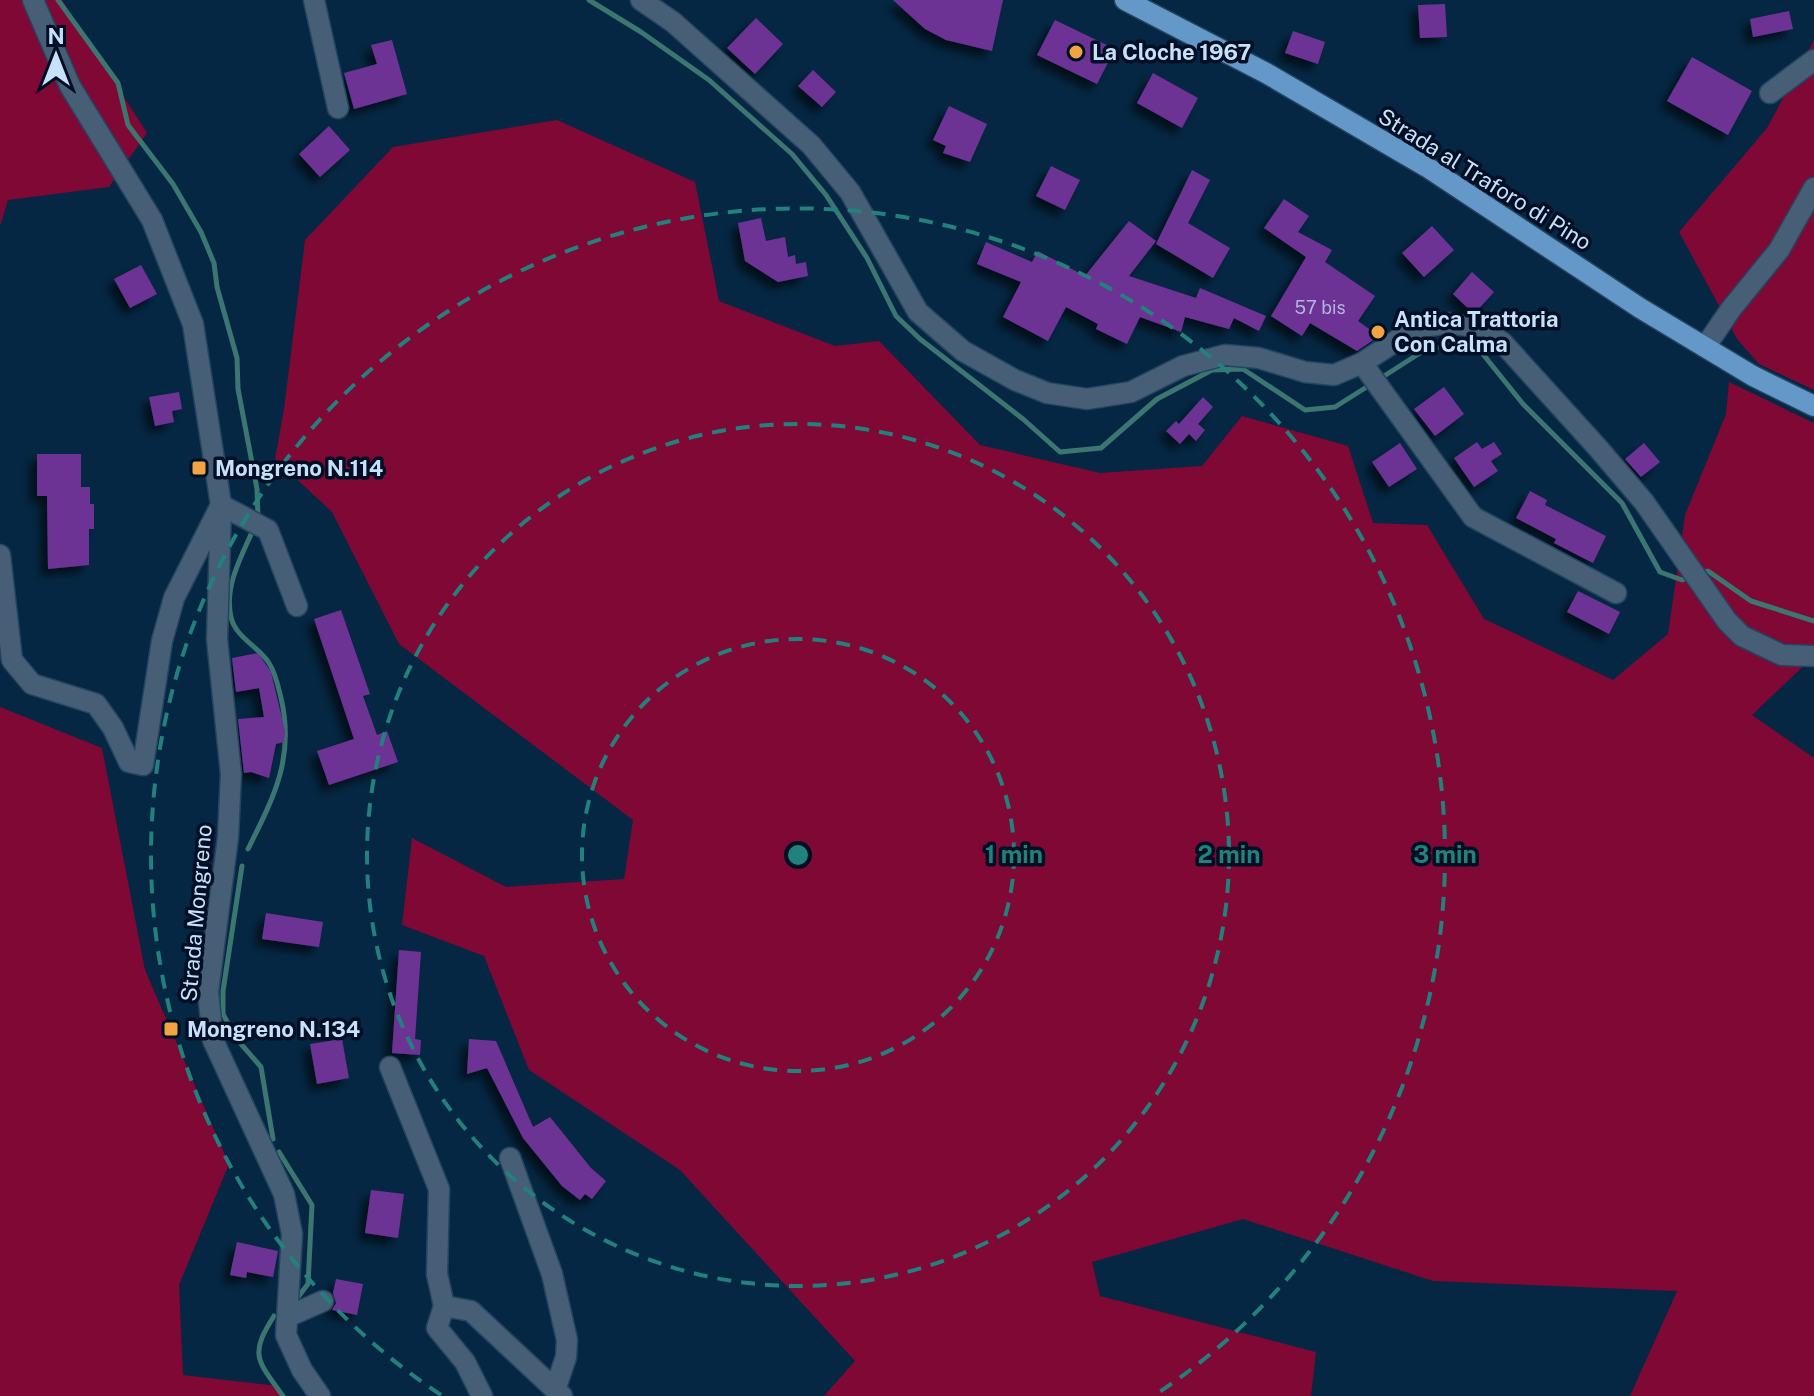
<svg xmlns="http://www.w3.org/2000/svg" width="1814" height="1396" viewBox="0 0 1814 1396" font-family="'Public Sans',sans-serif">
<defs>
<filter id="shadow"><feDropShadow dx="-7" dy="7" stdDeviation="4" flood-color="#0009"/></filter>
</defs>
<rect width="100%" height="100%" fill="#052743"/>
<path fill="#7f0834" d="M0,0h62l85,133 -38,54 -101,13 -8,26z
M1814,40v350l-55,-26 -22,-25 -58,-107 88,-104z
M557,120l138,62 24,119 116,45 44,-5 101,104 120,28 102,-7 40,-50 106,30 25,77 54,2 57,94 129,61 55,-46 17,-119 41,-101 3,-32 85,41v233l-62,59 62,43v638h-184l47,-105 -244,-10 -190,-62 -151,43 8,34 216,56 -5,44h-487l31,-35 -175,-191 -151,-100 -45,-114 -82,-31 10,-87 94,49 118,-8 9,-59 -234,-176 -67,-132 -57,-53 9,-50 21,-169 88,-93z
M0,707l102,41 43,222 84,194 -50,121 4,90 95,11 7,10h-285z"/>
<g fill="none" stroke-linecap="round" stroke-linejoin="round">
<path stroke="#3b7671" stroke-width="5" d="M58,0l60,83 10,42 45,59 28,48 13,31 3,24 20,71 1,31 19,100 1,28
M589,0l52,32 68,48 83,74 34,41 41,63 29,58 24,23 103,80 37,33 41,-4 56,-49 55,-29 31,-1 62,41 30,-3 38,-24
M1381,378l39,-25 39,-13 23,13 41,51 99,99 38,69 22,8 8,-3
M1700,574l8,-3 43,30 63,20
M248,849c26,-52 47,-92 33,-151 -3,-12 -5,-24 -12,-35 -10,-16 -34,-26 -38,-46 -7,-30 10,-60 22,-87
M242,866l-19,125v23l12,23 26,30 12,72
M279,1152l33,53 -4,79 -10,13
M274,1316c-25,39 -17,44 9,80"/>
</g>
<path fill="#6c3394" filter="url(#shadow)" d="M893,0h110l-11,51 -46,-11 -21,-11z
M1445,4l2,33 -27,1 -2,-33z
M1789,11l4,18 -40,8 -3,-18z
M756,18l27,26 -28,30 -28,-26z
M1055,20l60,29 -18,35 -60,-29z
M1293,31l32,11 -7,22 -33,-11z
M392,40l15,54 -53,15 -10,-36 33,-9 -6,-19z
M1692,57l60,34 -24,44 -61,-34z
M813,70l23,22 -14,15 -24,-21z
M1153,73l45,25 -16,30 -45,-25z
M949,106l38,18 -17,38 -27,-9 3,-7 -13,-6z
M329,126l21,24 -30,27 -21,-23z
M1051,166l29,14 -15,30 -29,-14z
M1192,170l18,10 -22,43 42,25 -17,30 -57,-34z
M1284,199l25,17 -11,16 34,18 -7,12 50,34 -17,25 21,15 -22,15 -47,-28 -8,13 -31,-20 35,-59 -42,-29z
M761,218l5,23 19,-4 3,20 7,-2 1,9 10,-2 2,14 -30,6 -33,-21 -7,-38z
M1129,221l27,20 -27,35 67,22 4,-10 66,28 -7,15 -25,-13 -5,11 -44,-12 -4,15 -41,-15 -13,27 -31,-15 2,-5 -32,-17 -18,34 -45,-24 18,-35 -44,-18 9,-22 46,20 6,-11 47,25z
M1432,226l22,24 -30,27 -22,-24z
M141,265l16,29 -27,14 -16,-29z
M1472,272l22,20 -20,22 -21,-20z
M1444,387l20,27 -29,22 -21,-27z
M179,392l3,17 -10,2 2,11 -19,4 -6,-29z
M1203,397l10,10 -15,17 7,6 -9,11 -7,-7 -9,10 -14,-13 10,-10 3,3z
M1477,442l5,7 12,-7 8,12 -11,7 7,10 -24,16 -20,-29z
M1400,443l17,26 -28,18 -17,-25z
M1644,443l16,19 -19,15 -16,-18z
M37,454h44v33h9v17h4v25h-5v36l-41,4 -1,-73h-10z
M1530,491l17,9 -2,5 61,31 -13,27 -39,-20 2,-4 -40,-21z
M1578,591l42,21 -11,22 -42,-22z
M341,610l29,84 -7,2 14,39 10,-4 11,31 -69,23 -12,-34 37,-12 -40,-120z
M258,653l13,19 14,59 -1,11 -8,2 -7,34 -18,-6 -7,1 -6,-54 26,-2 -5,-29 -23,4 -4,-34z
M266,913l57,9 -4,25 -57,-8z
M399,950l22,2 -6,87 6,1 -1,15 -28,-2z
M342,1039l7,39 -32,6 -7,-40z
M469,1039l27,2 37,86 17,-10 41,51 15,13 -14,18 -7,-5 -5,6 -18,-14 -39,-48 -36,-70 -20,6z
M371,1190l33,4 -6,44 -33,-5z
M237,1242l41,9 -5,26 -26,-5 -1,6 -16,-3z
M336,1279l27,5 -6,31 -25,-5 4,-7 -3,-10z"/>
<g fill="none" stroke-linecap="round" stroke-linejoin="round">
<g stroke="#244560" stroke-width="23">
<path id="street" d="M33,0l37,86 82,134 41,104 28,181 -4,134 14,135 -3,63 -20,155 5,48 71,154 8,40 -6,101 16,35 18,26
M314,0l24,108
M641,0l32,22 138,123 39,47 68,120 45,39 52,29 32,13 40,6 44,-7 52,-26 42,-11 34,3 46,14 29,3 28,-12 54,-35 33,-5 28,5 25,14 96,106 46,54 83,119 15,15 40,19 32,1
M1770,93l44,-33
M1705,347l26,-38 48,-59 35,-62
M1362,363l111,154 143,76
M0,555l12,105 20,24 64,20 17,24 16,34 14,3 19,-124 12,-43 47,-93 47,25 29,76
M390,1067l49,122 -2,85 7,32
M510,1158l42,116 15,66 -1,17 -11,33
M287,1317l36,-16
M482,1396l-17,-34 -28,-34 7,-22 27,5 91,85"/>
</g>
<g stroke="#244560" stroke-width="23">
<path id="primary" d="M1125,0l141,73 161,94 213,141 113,68 61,30"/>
</g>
<use href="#street" stroke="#465f77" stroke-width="20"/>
<use href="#primary" stroke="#6498c9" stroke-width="20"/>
</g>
<g fill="none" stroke="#22817c" stroke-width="4" stroke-dasharray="14 10">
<circle cx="798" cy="855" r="216"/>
<circle cx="798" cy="855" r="431"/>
<path d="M441 1395A647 647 0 1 1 1155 1395"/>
</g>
<g fill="#f3a442" stroke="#000f24" stroke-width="3">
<circle cx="1076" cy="52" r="8"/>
<circle cx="1378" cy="332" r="8"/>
<rect x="191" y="460" width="16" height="16" rx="4"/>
<rect x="163" y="1021" width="16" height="16" rx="4"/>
</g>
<g text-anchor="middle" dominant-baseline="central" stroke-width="7" stroke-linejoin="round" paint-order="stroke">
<g font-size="18" fill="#b1b6e0">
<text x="1320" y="307">57 bis</text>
</g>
<g font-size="22" font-weight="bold" fill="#c8e1fa" stroke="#000f24" text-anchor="start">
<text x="1092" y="52">La Cloche 1967</text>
<text x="1394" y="319">Antica Trattoria<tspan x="1394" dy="25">Con Calma</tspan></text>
<text x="215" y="468">Mongreno N.114</text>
<text x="187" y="1029">Mongreno N.134</text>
</g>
<g font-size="22" fill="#c8e1fa" stroke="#000f24">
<text transform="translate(1485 179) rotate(32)">Strada al Traforo di Pino</text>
<text transform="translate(196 913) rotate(-85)">Strada Mongreno</text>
</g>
</g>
<circle cx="798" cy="855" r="12" fill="#22817c" stroke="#000f24" stroke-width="4"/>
<g font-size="24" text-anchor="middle" font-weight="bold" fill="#22817c" stroke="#000f24" stroke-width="7" stroke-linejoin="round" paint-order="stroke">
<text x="1014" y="863">1 min</text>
<text x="1229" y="863">2 min</text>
<text x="1445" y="863">3 min</text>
</g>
<g transform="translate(56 56)" stroke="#000f24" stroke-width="6" paint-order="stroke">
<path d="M0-6L14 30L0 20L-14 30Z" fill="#c8e1fa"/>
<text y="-12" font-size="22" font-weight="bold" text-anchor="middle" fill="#c8e1fa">N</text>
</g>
</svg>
